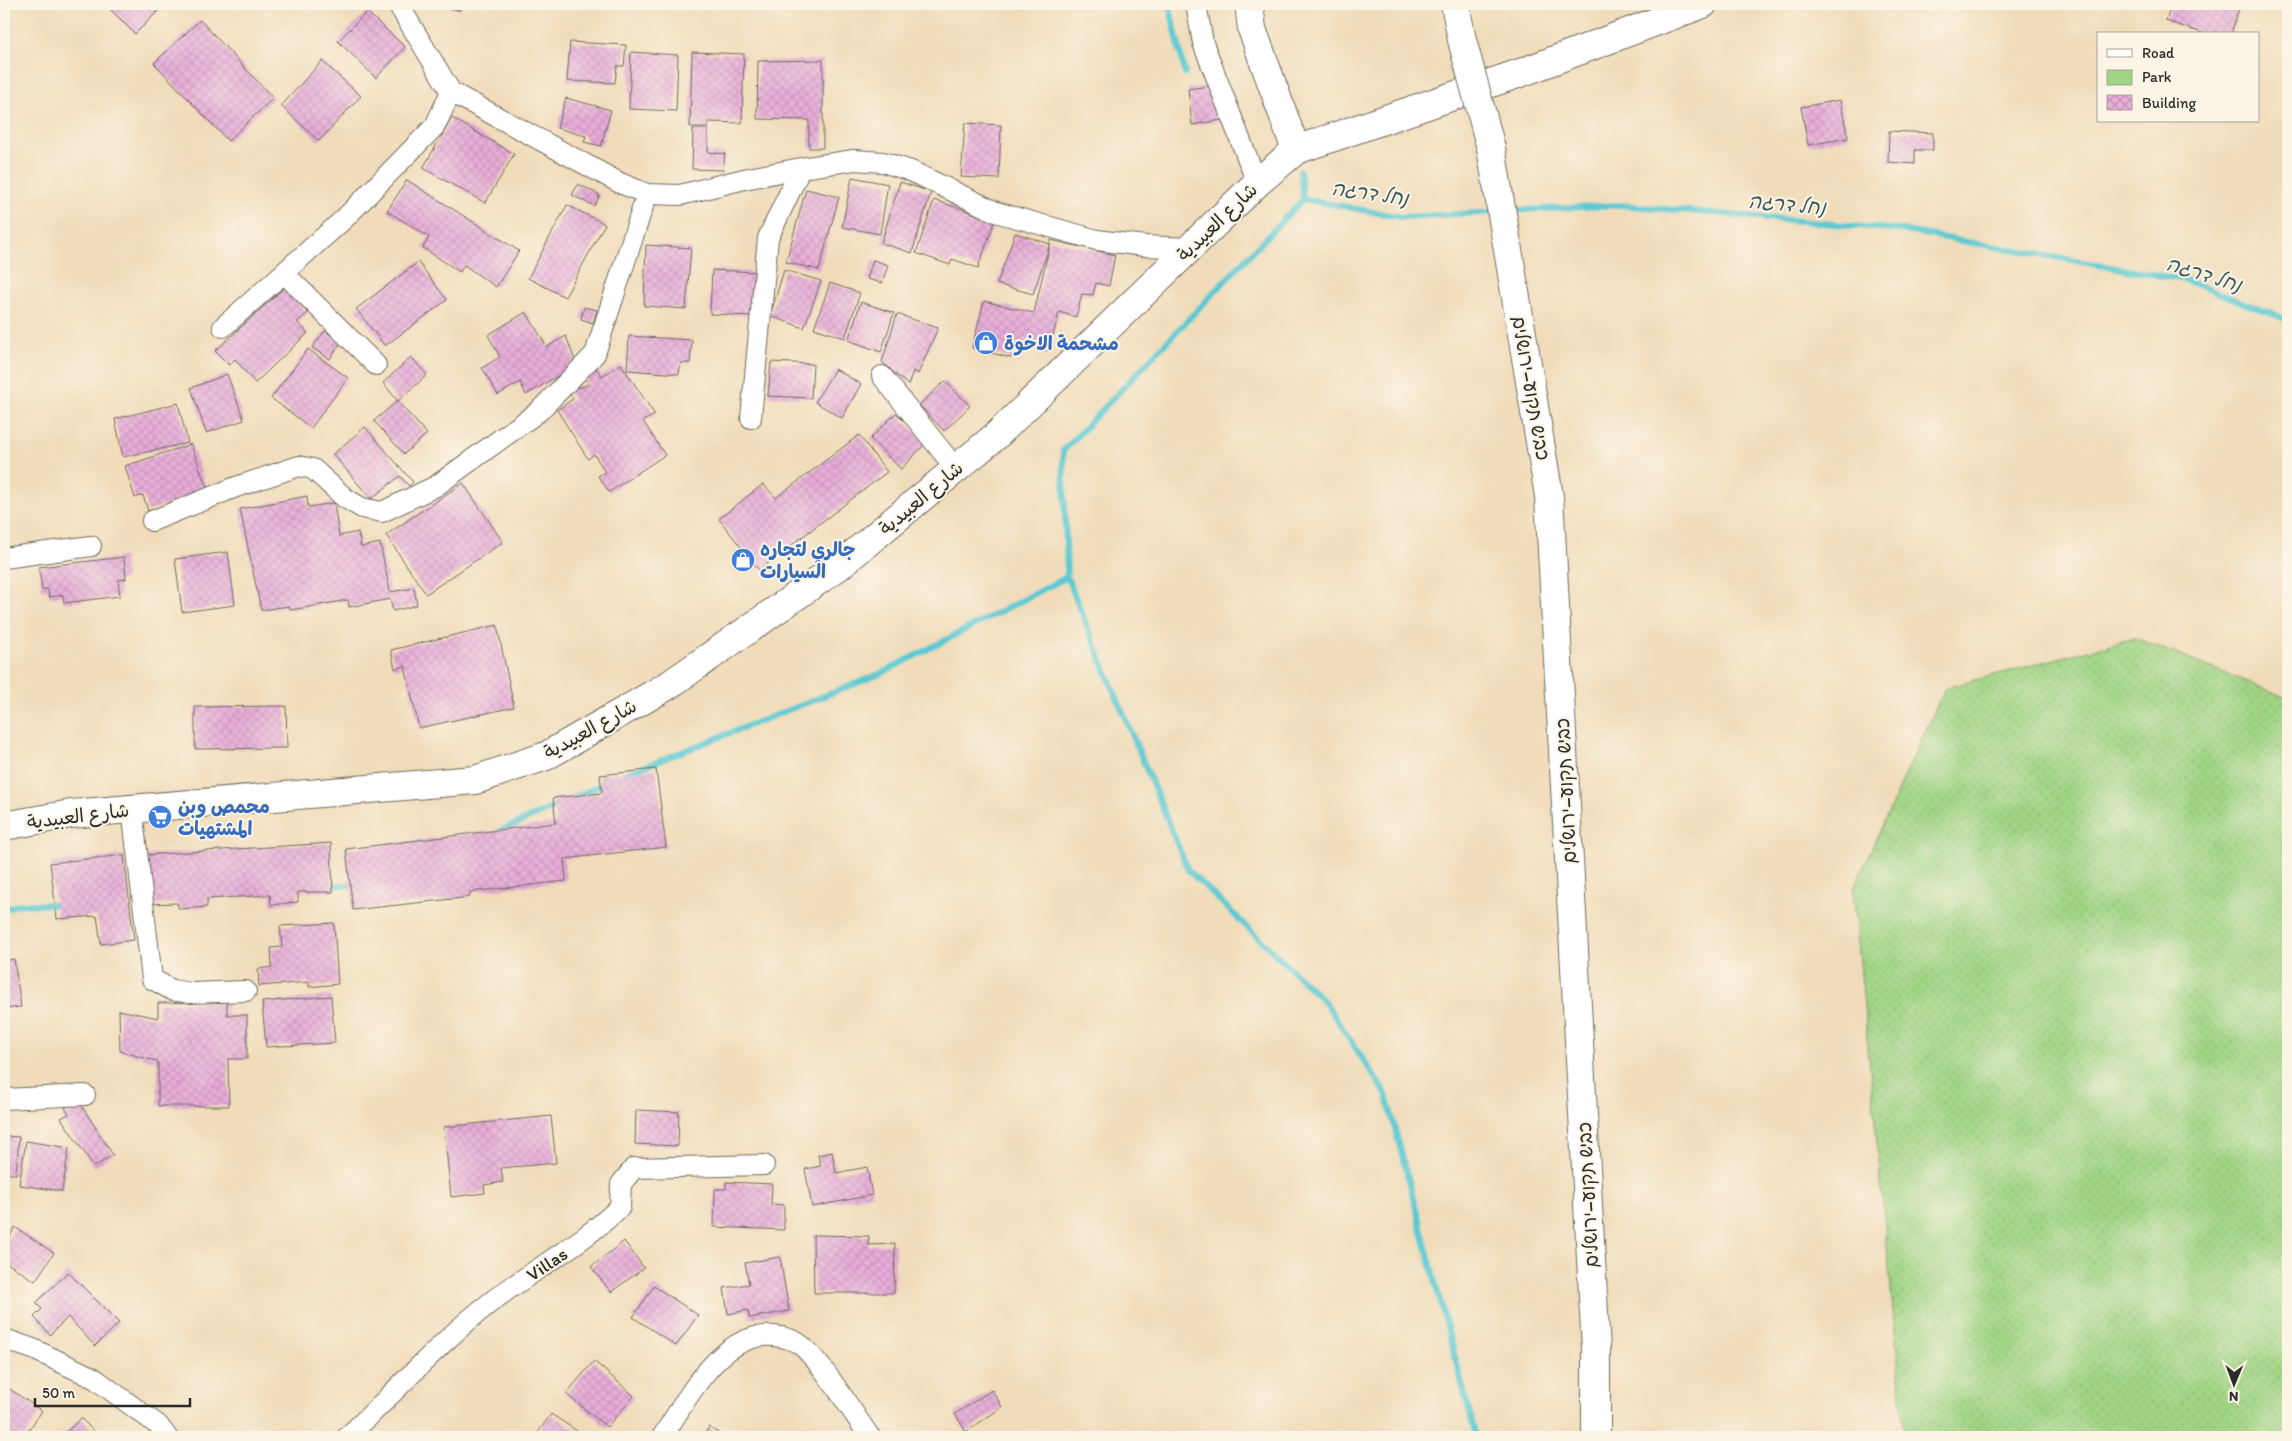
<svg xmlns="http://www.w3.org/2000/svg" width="2292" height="1441" viewBox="0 0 2292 1441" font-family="Itim,'Playpen Sans Arabic','Playpen Sans Hebrew',sans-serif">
<defs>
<pattern id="green-dots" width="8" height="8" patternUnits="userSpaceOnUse" patternTransform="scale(1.25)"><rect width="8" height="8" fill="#a0d485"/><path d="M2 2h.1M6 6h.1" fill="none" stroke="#8ab673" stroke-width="1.8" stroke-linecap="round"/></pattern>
<pattern id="building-cross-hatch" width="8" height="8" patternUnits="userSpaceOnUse" patternTransform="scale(1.25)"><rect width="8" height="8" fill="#e7add9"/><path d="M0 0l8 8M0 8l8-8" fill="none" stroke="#c695ba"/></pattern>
</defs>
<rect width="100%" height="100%" fill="#fcf5e5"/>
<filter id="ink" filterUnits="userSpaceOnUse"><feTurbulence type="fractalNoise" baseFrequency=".02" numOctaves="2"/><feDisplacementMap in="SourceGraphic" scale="10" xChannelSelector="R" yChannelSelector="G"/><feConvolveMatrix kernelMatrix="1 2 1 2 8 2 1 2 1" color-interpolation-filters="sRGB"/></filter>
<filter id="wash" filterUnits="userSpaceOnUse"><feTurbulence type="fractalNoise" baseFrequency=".0096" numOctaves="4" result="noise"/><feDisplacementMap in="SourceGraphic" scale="20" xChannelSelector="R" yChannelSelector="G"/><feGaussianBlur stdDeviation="1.12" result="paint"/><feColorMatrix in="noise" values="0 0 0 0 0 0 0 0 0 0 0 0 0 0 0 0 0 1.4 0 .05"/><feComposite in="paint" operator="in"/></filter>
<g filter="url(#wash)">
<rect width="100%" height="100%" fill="#f0dcba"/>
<path fill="url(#green-dots)" stroke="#668058" d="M2135,638l153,60v739h-383l-52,-547 92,-202z"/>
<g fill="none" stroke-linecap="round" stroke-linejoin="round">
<path stroke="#5cc9d2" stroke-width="6" d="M1169,4l16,69
M1300,171l3,28 98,18 94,-5
M1303,199l-240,252 4,126 121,293 137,132 61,92 90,343
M1507,211l114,-6 279,25 285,50 103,40
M623,775l257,-101 187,-97
M571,799l36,-17
M496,833l66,-30
M325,886l22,-1 10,-3
M4,910l15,-6 45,1"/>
</g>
<g id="blocks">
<path fill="url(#building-cross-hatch)" d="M105,4h58l1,1 -29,29z
M431,4h30l-1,6z
M2172,4h64l4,1 -9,29h-26l-39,-13z
M367,12l38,35 -29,31 -38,-37z
M200,20l73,78 -45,43 -74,-78z
M570,42l56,3 -2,21h-7l-2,17 -48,-2z
M631,52l47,3 -2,56 -47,-2z
M692,52l52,2 -2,69 -34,-1v5h-18z
M823,60v88h-14v-28l-52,-1 1,-58z
M322,61l39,35 -42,45 -38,-35z
M1216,85l6,35 -30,5 -4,-36z
M566,98l45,12 -10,36 -17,-4 2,-6 -29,-8z
M1840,100l8,38 -40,7 -7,-38z
M452,118l62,36 -29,49 -62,-35z
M965,123l36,2 -2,54 -38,-2z
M693,129h15v23l17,2 -2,16 -31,-1z
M1889,131l44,2v17h-18v14l-27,-2z
M852,177l36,7 -8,50 -38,-7z
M407,180l112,71 -23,36 -32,-22 -4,7 -37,-24 6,-11 -42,-26z
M900,182l31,10 -19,61 -31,-10z
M578,184l22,11 -6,11 -22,-11z
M806,189l33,8 -20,73 -33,-8z
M934,200l61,20 -17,48 -26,-9 -2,6 -34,-12z
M567,205l38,19 -40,73 -37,-19z
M1015,233l35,11 -17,50 -36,-10z
M1051,240l64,15 -6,31 -13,-3 -3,12 -11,-1 -6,23 -17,-5 -10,39 -34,-8 -4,15 -39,-10 12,-47 50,12z
M646,245l45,3 -5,61 -42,-3z
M873,260l15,5 -6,18 -15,-4z
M418,262l29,38 -62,46 -29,-37z
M712,270l46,2 -4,44 -44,-2z
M784,270l37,11 -17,47 -34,-12z
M830,283l30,10 -15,45 -31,-10z
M285,287l23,26 -11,9 11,11 -53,50 -20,-24 -6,6 -14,-14z
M861,302l33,11 -13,39 -33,-12z
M584,307l13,3 -4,13 -12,-4z
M526,312l21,35 19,-11 11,30 -16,14 -2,-5 -33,20 -6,-13 -22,13 -16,-27 18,-11 -12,-22z
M897,314l41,14 -20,46 -5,-3 -5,14 -26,-23z
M325,331l16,11 -11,17 -18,-11z
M629,336l63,4 -2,23h-9l-2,11 -52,-4z
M308,349l40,29 -37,50 -40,-30z
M411,357l16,18 -29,26 -15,-18z
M771,362l42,2 -2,34 -43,-2z
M592,363l10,13 19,-12 34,51 -12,6 22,34 -56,37 -11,-16 7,-4 -11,-18 -6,5 -31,-49 16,-11 -8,-13 10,-6 4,8 10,-4 -9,-13z
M835,369l26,15 -19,34 -27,-16z
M227,374l17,46 -38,13 -15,-45z
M945,381l25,25 -26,25 -25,-26z
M397,401l30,33 -23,20 -30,-33z
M178,403l10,40 -65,14 -8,-38z
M896,413l30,30 -25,26 -31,-30z
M365,427l48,55 -4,4 -9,-10 -29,23 -38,-45z
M859,435l28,37 -128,98 -40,-51 44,-35 13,14z
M191,444l17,47 -60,20 -5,-16 -8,3 -10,-32z
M463,483l40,59 -77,52 -40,-59z
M307,496l1,11 26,-4 5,33 19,-4 3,15 19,-4 10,49 24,-4 3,17 -24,6 -3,-12 -41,8 -1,-7 -57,10 -2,-4 -28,4 -21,-101z
M228,552l7,53 -53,7 -7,-53z
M124,557l2,22 -8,1 2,16 -56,7 -1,-8 -14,2 -1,-8 -6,1 -3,-23z
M497,625l17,82 -95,21 -14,-62 -10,3 -4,-19z
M286,706l1,42 -92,1v-42z
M656,769l10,78 -102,12 2,22 -96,11v5l-117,13 -7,-61 210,-26 -3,-25 49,-5 -2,-18z
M331,843l2,49h-35v10l-27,3 -1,-10 -63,4v8l-28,2 -2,-6 -30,1 -4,-49z
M124,855l10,85 -33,4 -4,-28 -40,3 -7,-56z
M334,923l4,61 -29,3v-5l-50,4 -1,-17 14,-2 -1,-19 11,-1 -2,-21z
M14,959l7,48 -17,2v-48z
M331,996l4,47 -69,4 -4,-45z
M227,1002v13h20v44h-19l1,47h-71v-44l-38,-11 -1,-41 39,8v-15z
M78,1100l35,55 -19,12 -33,-49 8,-4 -4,-6z
M636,1110l43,2 -1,34 -43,-2z
M551,1116l5,47 -55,5 2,14 -19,3 1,8 -34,4 -7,-70z
M4,1136l15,1 -3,37h-12z
M26,1141l43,7 -7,43 -43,-6z
M832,1152l4,21 31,-6 5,28 -60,12 -7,-38 16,-3 -3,-11z
M726,1182l46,2 -1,20 13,1v25l-70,-3 1,-38h11z
M15,1227l39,26 -19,28 -31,-20v-14z
M813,1235l56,1 -1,9 27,-1 -1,49h-80z
M624,1241l20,27 -33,24 -20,-25z
M780,1257l9,54 -40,7 -1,-8 -20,4 -4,-26 25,-4 -4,-21z
M68,1272l51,51 -24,23 -27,-29 -18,18 -16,-18 8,-8 -6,-6z
M654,1286l44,29 -22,31 -43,-29z
M594,1361l40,35 -27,31 -41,-33z
M4,1385l38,26 -18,26h-20z
M992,1390l10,17 -36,25 -11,-18z
M551,1414l26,17 -4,6h-38z
M81,1418l18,19h-38z
M709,1427l15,10h-21z"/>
</g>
</g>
<g filter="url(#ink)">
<use href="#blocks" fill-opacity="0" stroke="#70695d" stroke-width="1"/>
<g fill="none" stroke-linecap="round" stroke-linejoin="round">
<g stroke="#70695d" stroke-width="22">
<path id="street" d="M398,4l53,88 169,91 27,11 33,1 64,-16 57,-11 53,-8 29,2 28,9 85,41 101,28 48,6 45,2
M1196,4l7,39 54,140
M284,273l92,92
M223,327l121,-108 91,-93 16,-34
M882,376l74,93
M751,418l17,-180 33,-70
M152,521l84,-34 63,-21 14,3 32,29 17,10 20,4 54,-26 102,-74 57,-58 52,-160
M4,558l87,-12
M132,809l20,170 20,11 19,3 55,-2
M4,1099l81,-4
M4,1339l29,10 61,29 64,47 9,12
M347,1437c49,-45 92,-95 144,-135 43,-33 90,-57 129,-95l1,-23 13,-16 130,-3
M662,1437c25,-37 59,-107 112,-101 10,1 20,3 28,10 25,23 48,63 68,91"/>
</g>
<g stroke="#70695d" stroke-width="30">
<path id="secondary" d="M1249,4l3,25 44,121
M4,826l67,-12 404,-34 71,-24 123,-71 170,-119 158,-131 260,-252 39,-33 227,-78 180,-68"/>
</g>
<g stroke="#70695d" stroke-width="30">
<path id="primary" d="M1455,4l7,36
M1491,148l58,348 47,854v87"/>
</g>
<use href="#street" stroke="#fff" stroke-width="20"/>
<use href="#secondary" stroke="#fff" stroke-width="28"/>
<use href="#primary" stroke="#fff" stroke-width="28"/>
<g stroke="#70695d" stroke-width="30" stroke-linecap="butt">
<path id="primary-bridge" d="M1462,40l29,108"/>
</g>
<use href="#primary-bridge" stroke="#fff" stroke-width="28"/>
</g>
</g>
<defs>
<g id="shop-disc" transform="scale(1.25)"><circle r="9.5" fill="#3f7fe0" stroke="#fcf5e5"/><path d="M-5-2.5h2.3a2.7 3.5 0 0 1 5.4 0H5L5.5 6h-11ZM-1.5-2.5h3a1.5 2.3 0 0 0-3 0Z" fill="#fff"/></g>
<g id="supermarket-disc" transform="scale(1.25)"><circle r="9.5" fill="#3f7fe0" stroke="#fcf5e5"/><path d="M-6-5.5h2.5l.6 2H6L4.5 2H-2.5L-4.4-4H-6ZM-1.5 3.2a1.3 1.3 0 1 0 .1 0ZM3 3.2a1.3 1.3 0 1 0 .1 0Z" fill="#fff"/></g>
</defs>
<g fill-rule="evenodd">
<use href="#shop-disc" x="986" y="343"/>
<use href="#shop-disc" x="743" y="560"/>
<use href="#supermarket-disc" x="160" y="817"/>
</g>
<g text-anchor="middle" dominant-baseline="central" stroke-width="4" stroke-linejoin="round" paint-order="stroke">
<g font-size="19" fill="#2b2b2b" stroke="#fcf5e5">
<text transform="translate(1217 222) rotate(-44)">شارع العبيدية</text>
<text transform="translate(1531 388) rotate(80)">כביש תקוע–ירושלים</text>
<text transform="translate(921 498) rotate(-40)">شارع العبيدية</text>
<text transform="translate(590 729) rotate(-29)">شارع العبيدية</text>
<text transform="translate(1566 791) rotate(-93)">כביש תקוע–ירושלים</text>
<text transform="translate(78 816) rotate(-7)">شارع العبيدية</text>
<text transform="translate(1588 1195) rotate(-93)">כביש תקוע–ירושלים</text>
<text transform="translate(547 1264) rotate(-34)">Villas</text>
</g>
<g font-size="19" font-weight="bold" fill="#366cbe" stroke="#fcf5e5" text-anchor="start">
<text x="1004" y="343">مشحمة الاخوة</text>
<text x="760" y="549">جالري لتجاره<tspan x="760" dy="22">السيارات</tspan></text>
<text x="178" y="806">محمص وبن<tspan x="178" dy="22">المشتهيات</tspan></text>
</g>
<g font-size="20" font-style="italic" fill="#3a5a5d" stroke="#fcf5e5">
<text transform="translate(1370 193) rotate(8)">נחל דרגה</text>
<text transform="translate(1787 204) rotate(5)">נחל דרגה</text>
<text transform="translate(2204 274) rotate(17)">נחל דרגה</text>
</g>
</g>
<rect width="2292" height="1441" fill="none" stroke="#fcf5e5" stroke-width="20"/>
<rect x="2097" y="32" width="162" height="90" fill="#fcf5e5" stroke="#a8a49b"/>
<rect x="2107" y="49" width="25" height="8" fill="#ffffff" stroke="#a8a49b"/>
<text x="2142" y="58" font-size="15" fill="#2b2b2b">Road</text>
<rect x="2107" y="70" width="25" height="15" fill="#a0d485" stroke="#a8a49b"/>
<text x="2142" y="82" font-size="15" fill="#2b2b2b">Park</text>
<rect x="2107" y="95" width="25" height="15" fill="url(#building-cross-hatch)" stroke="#a8a49b"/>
<text x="2142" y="108" font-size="15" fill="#2b2b2b">Building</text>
<g transform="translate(2234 1384) rotate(181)" stroke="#fcf5e5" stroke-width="4" paint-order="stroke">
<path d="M0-4L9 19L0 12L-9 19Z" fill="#2b2b2b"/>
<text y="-8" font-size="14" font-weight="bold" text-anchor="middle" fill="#2b2b2b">N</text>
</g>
<path d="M35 1398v8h155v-8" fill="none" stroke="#2b2b2b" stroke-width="2.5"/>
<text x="42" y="1398" font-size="15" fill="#2b2b2b" stroke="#fcf5e5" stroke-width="4" paint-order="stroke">50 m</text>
</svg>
